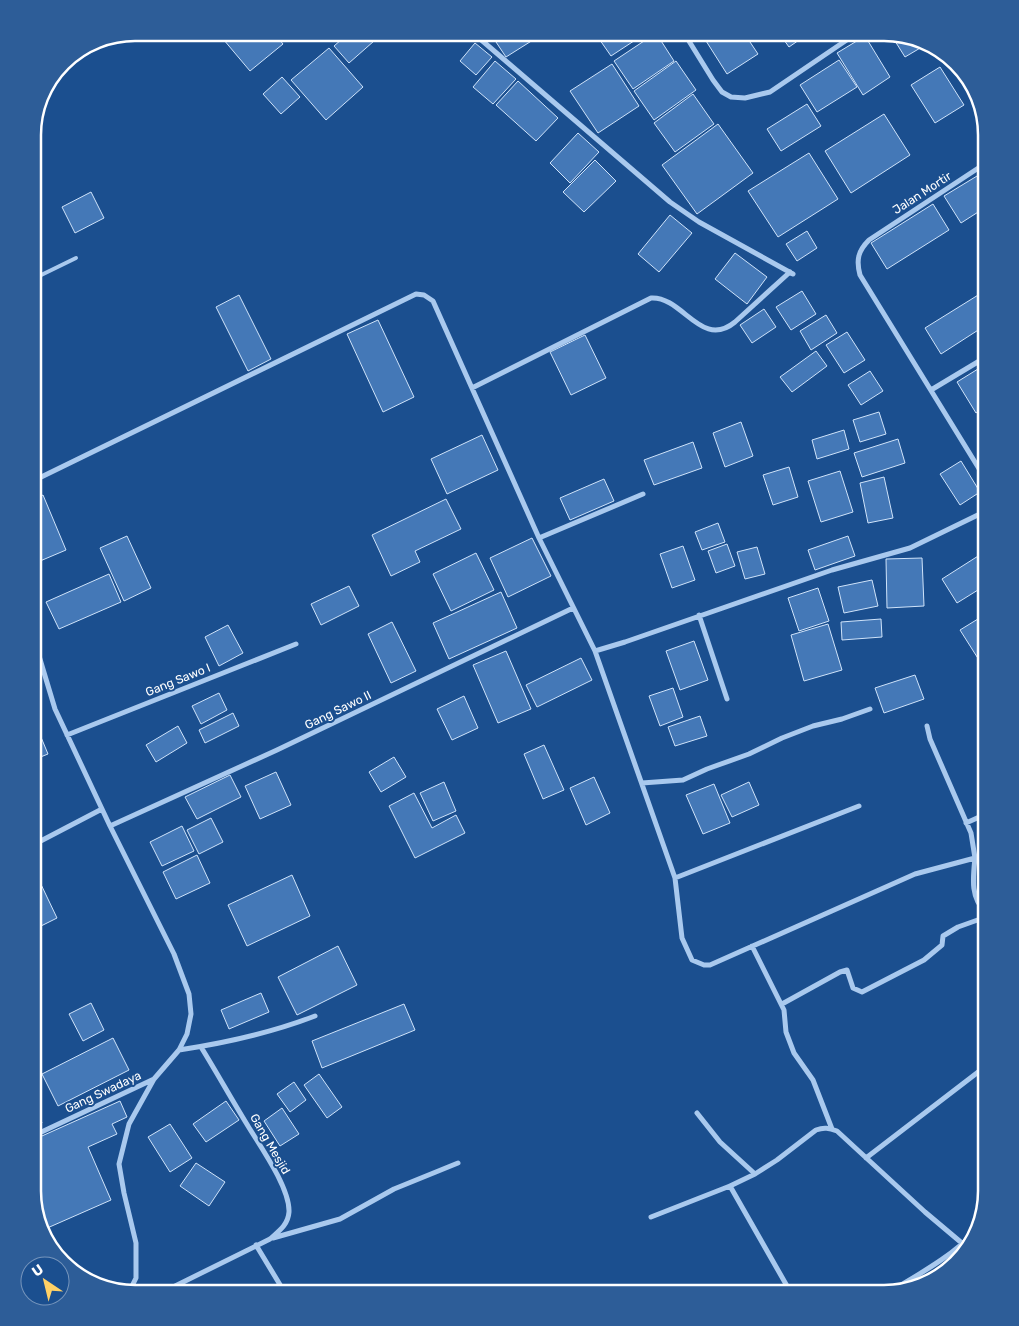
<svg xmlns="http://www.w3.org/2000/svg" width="1019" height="1326" viewBox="0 0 1019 1326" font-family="Rubik,sans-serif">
<rect width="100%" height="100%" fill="#1b4f8f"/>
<path fill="#4478b7" stroke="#cfe3fa" d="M218,33h56l9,11 -33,27z
M349,33h18l7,8 -25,22 -15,-17z
M369,33h13l-7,6z
M490,33h38l5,7 -27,17z
M595,33h51l-35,23z
M656,33l18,28 -41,28 -19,-28z
M701,33h43l14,21 -31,20z
M779,33h30l-20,14z
M890,33h1l36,11 -22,13z
M865,36l25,41 -27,18 -26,-42z
M475,43l17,14 -16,18 -16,-14z
M329,48l34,39 -37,33 -35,-40z
M839,60l18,27 -40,25 -17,-27z
M495,61l21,18 -23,25 -20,-17z
M676,61l20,29 -42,30 -20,-29z
M612,64l27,42 -41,27 -28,-42z
M940,67l24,38 -29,18 -24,-38z
M282,77l18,20 -19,17 -18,-20z
M518,81l40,37 -22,23 -40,-36z
M693,94l21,30 -39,28 -21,-29z
M807,104l14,22 -40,25 -14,-22z
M884,114l26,41 -59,38 -26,-42z
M718,124l35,49 -56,41 -35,-49z
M578,133l21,19 -29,31 -20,-20z
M809,153l29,46 -60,38 -30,-46z
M595,160l21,21 -32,31 -21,-20z
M982,173l4,7v27l-25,16 -17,-27z
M91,192l13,26 -29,15 -13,-26z
M933,204l16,26 -62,39 -16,-26z
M670,215l22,18 -33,39 -21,-18z
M807,231l10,17 -20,13 -11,-17z
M735,253l32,24 -20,27 -32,-25z
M802,291l14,23 -25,16 -15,-23z
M983,292l3,5v28l-45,29 -16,-26z
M239,295l32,64 -23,12 -32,-64z
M764,309l12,18 -24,16 -12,-18z
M826,315l11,18 -26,17 -11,-19z
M378,320l36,77 -31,15 -36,-78z
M847,332l18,28 -21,13 -18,-28z
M585,335l21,43 -35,17 -21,-43z
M816,351l11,15 -35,26 -12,-15z
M33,363l6,9 -6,4z
M986,364v42l-10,7 -19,-31z
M870,371l13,20 -22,14 -13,-20z
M879,412l7,22 -26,8 -7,-22z
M741,422l12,34 -28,11 -12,-34z
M844,430l5,19 -32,10 -5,-19z
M482,435l16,35 -51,24 -16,-35z
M898,439l7,24 -43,14 -8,-24z
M693,442l9,26 -48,17 -10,-25z
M961,461l19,31 -20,13 -20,-31z
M789,467l9,30 -25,8 -10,-30z
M840,471l13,41 -32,10 -13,-41z
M884,477l9,41 -25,5 -8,-40z
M604,479l10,22 -44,19 -10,-22z
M43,495l23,55 -33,14v-64z
M446,499l15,30 -46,22 5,11 -29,14 -19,-41z
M718,523l7,19 -23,8 -7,-18z
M127,536l24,52 -27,13 -24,-53z
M848,536l7,20 -40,14 -7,-20z
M532,538l19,38 -43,21 -18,-39z
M727,544l8,22 -19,7 -8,-22z
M683,546l12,34 -23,8 -12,-34z
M757,547l8,27 -20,5 -8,-27z
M986,551v34l-29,18 -15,-24z
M476,553l18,37 -43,21 -18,-37z
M922,558l2,48 -37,2 -1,-49z
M109,574l12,28 -62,27 -13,-27z
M872,580l6,26 -34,7 -6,-26z
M349,586l10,20 -38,19 -10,-21z
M818,588l11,33 -30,10 -11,-33z
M501,592l16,36 -68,31 -16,-36z
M986,614v42l-7,4 -19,-30z
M881,619l1,18 -40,3 -1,-18z
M392,622l24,49 -25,12 -23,-49z
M828,624l14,46 -38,11 -13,-46z
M228,625l15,28 -24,13 -14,-29z
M694,641l14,39 -28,10 -14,-39z
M506,651l25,58 -33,14 -25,-58z
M581,658l11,22 -55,27 -11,-22z
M915,675l9,24 -40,14 -9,-25z
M673,688l10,29 -23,9 -11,-30z
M219,693l8,17 -26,14 -9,-18z
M464,696l14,32 -26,12 -15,-31z
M233,713l6,13 -34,17 -6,-13z
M700,716l7,20 -32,10 -7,-19z
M33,718l15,36 -15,6z
M178,726l9,17 -31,19 -10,-17z
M544,745l20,45 -21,9 -19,-45z
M394,757l12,20 -25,15 -12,-20z
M276,772l15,33 -31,14 -15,-33z
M230,775l11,22 -44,22 -12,-22z
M594,777l16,36 -24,12 -16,-37z
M444,782l12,29 -23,10 -13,-28z
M749,782l10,23 -27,12 -11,-22z
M714,784l16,39 -27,11 -17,-39z
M414,793l18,35 24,-13 9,18 -50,25 -26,-52z
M211,818l12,24 -24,12 -12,-24z
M182,826l12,25 -32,15 -12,-24z
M197,855l13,28 -34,16 -13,-27z
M292,875l18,41 -63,30 -19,-41z
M37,876l20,42 -24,12v-52z
M338,946l19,39 -60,30 -19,-38z
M261,993l8,19 -40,17 -8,-19z
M91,1003l13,27 -21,11 -14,-27z
M404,1004l11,26 -93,38 -10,-27z
M113,1038l16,32 -71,36 -16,-32z
M319,1074l23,33 -15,11 -23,-33z
M294,1082l12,18 -16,12 -13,-18z
M120,1101l7,16 -15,7 5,10 -29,13 23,53 -66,29 -13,-38 1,-51z
M226,1101l13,19 -33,22 -13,-18z
M33,1104l9,19 -9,5z
M282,1108l17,26 -19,12 -16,-25z
M170,1124l22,34 -22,14 -22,-35z
M196,1163l29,19 -16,24 -29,-20z"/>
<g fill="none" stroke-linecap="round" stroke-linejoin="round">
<path stroke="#a9c9ee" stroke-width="4" d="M33,279l43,-21"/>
<path stroke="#a9c9ee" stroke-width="5" d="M684,33l29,47 9,12 9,5 14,1 25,-6 87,-59
M479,38l191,164 29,20 94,52
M38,108l2,5
M472,388l179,-90c32,-2 50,52 84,24l55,-50
M931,390l55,-33
M986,480l-126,-205c-4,-15 -2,-24 9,-35l117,-77
M33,481l383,-187 8,1 9,6 106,237 56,113 80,227 7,60 10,22 12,5h6l205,-91 60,-16 -4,-25 -41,-94 -3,-13
M539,538l104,-44
M699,615l28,84
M33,636l22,73 55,117 64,128 15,40 2,20 -4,20 -8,16 -25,29 -25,45 -10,40 5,29 12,50v35l-7,14
M595,651l30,-9 207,-72 78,-22 76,-37
M67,735l229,-91
M642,783l41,-3 24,-11 42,-15 33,-16 31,-12 29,-7 28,-10
M966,823l20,-9
M110,826l167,-76 296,-142
M33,845l69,-36
M975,858c-2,19 -5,41 11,54
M675,878l184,-72
M752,946l32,64 2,22 8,21 19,27 19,49
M782,1004l58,-32 7,-2 6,18 9,4 62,-32 18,-15 1,-9 15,-9 28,-10
M179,1050c46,-7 92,-17 136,-34
M33,1136l121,-57
M866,1158l120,-92
M755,1174l22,-14 39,-30c8,-3 13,-2 21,1l88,81 38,32
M730,1186l61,107
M651,1217l79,-31 25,-12 -35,-32 -23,-29
M273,1238l67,-19 54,-30 64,-26
M256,1245l29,48
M161,1293l109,-54c9,-8 18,-14 19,-27 1,-24 -29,-66 -41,-86 -16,-26 -31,-53 -47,-79
M888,1293c31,-19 63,-36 88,-62"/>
</g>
<g text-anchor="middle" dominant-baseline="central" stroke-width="4" stroke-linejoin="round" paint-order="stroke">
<g font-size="12" fill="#fff" stroke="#1b4f8f">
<text transform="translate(922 193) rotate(-33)">Jalan Mortir</text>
<text transform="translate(178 680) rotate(-22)">Gang Sawo I</text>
<text transform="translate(338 710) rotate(-26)">Gang Sawo II</text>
<text transform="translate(103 1092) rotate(-25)">Gang Swadaya</text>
<text transform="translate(270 1144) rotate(60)">Gang Mesjid</text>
</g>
</g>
<path d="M0 0H1019V1326H0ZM135 41H884A94 94 0 0 1 978 135V1191A94 94 0 0 1 884 1285H135A94 94 0 0 1 41 1191V135A94 94 0 0 1 135 41Z" fill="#2d5d98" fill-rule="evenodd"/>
<path fill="none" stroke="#fff" stroke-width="2.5" d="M135 41H884A94 94 0 0 1 978 135V1191A94 94 0 0 1 884 1285H135A94 94 0 0 1 41 1191V135A94 94 0 0 1 135 41Z"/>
<g transform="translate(45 1281) rotate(325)"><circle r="24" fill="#1b4f8f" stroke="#7695bc"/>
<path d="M0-4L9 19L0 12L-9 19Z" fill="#ffd166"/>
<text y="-8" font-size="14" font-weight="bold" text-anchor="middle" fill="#ffffff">U</text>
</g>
</svg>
